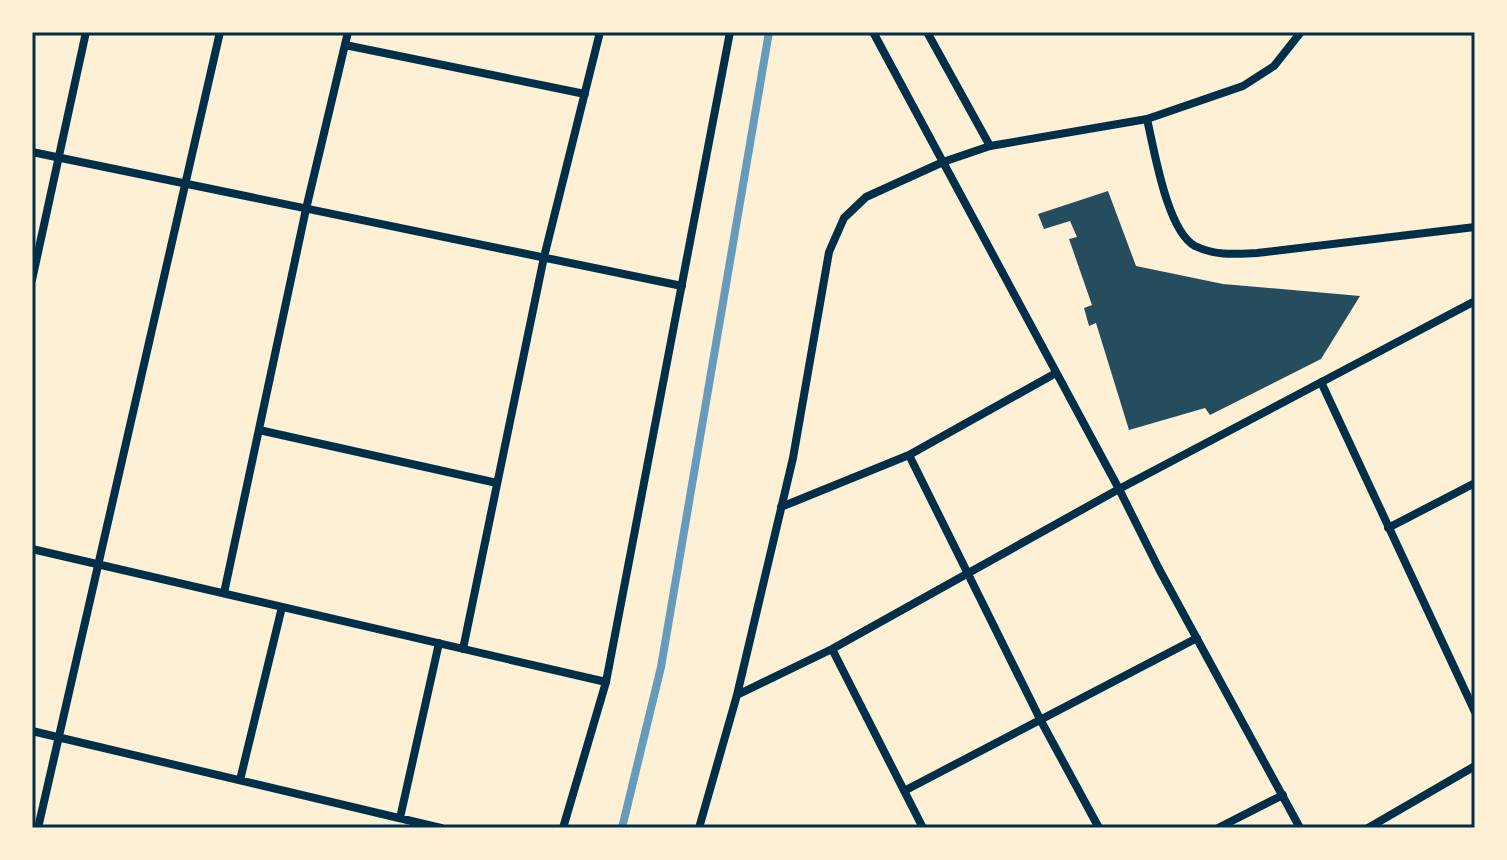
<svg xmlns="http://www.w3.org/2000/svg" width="1507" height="860" viewBox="0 0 1507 860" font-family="Signika,sans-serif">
<rect width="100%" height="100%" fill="#fdf0d5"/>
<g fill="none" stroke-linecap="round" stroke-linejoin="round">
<path stroke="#669bbc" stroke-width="8" d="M622,828l39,-161 108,-635"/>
</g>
<path fill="#264d5e" d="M1108,191l28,75 87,18 137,12 -39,63 -111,56 -5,-7 -76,22 -33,-107 -7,3 -5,-18 8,-3 -23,-66 8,-2 -7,-16 -26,8 -6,-15z"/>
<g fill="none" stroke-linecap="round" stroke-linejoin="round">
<path stroke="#003049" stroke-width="8" d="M873,32l246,457 40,80 141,259
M927,32l63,114
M345,45l240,49
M1147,119c7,30 20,112 48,127 20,10 41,8 62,7l218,-26
M32,152l650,134
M32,280l54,-248
M1321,382l154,330
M259,430l238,53
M909,455l132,266 58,107
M781,507l128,-52 147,-82
M1388,528l87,-45
M32,549l574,133
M224,593l82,-384 42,-177
M463,649l81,-392 56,-225
M737,695l95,-46
M32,731l409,97
M240,780l42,-173
M904,791l293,-153
M400,818l39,-175
M38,828l182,-796
M563,828l43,-146 124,-650
M699,828l38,-133 56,-237 36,-206 15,-34 22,-21 77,-35 47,-16 157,-27 96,-33 31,-20 27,-34
M923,828l-91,-179 287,-160 356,-188
M1218,828l65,-33
M1368,828l107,-62"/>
</g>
<rect width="1507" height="860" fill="none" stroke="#fdf0d5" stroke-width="68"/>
<rect x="34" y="34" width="1439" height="792" fill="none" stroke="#003049" stroke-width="3"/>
</svg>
